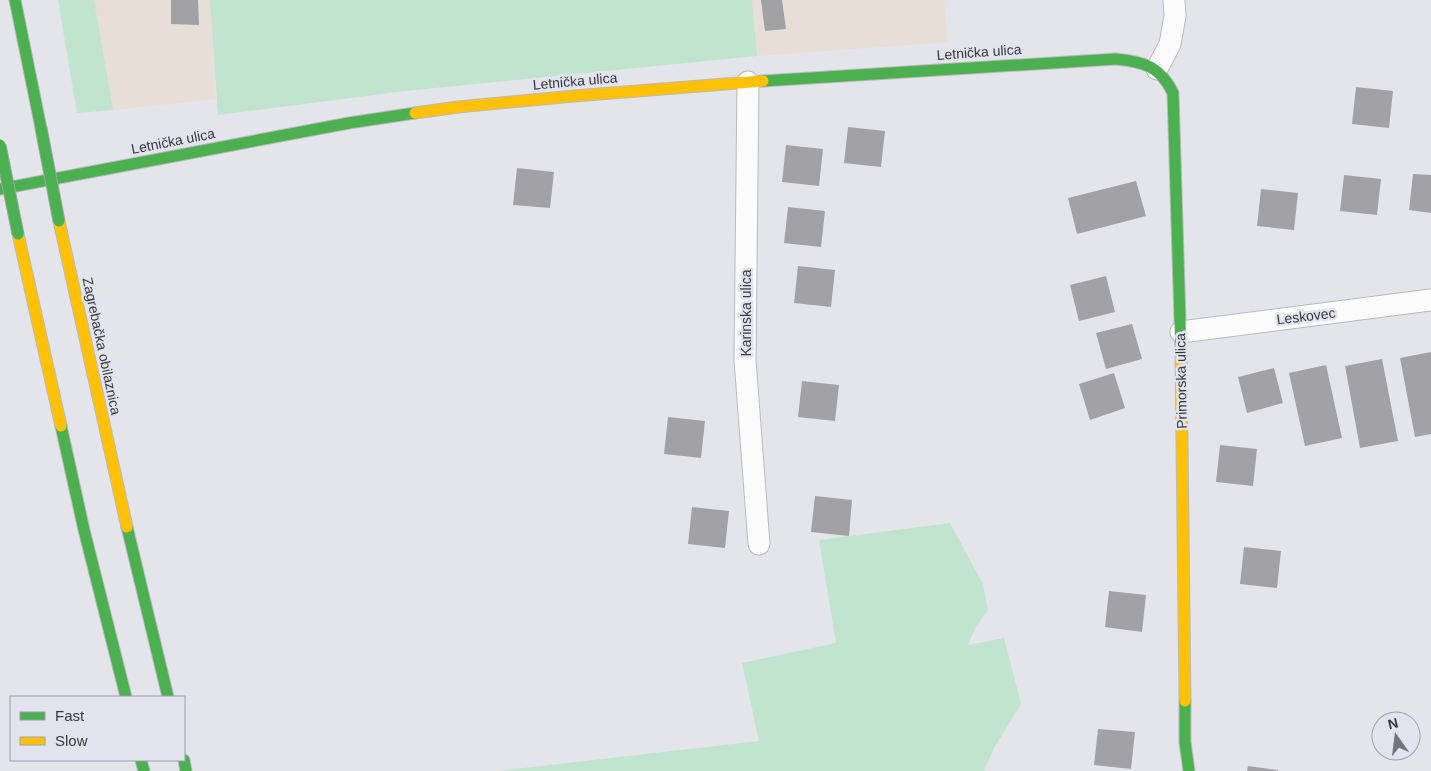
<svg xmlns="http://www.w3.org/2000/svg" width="1431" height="771" viewBox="0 0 1431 771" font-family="Arial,sans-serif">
<rect width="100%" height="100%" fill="#e4e5eb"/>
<path fill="#e6ded7" d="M94,0h116l6,99 -103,11z
M752,0h192l4,42 -191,14z"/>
<path fill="#c0e4cd" d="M58,0h36l19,110 -36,3z
M210,0h542l5,56 -352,35 -187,24z
M950,523l33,61 5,26 -12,16 -8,19 36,-7 17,66 -27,44 -10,23h-486l261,-30 -17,-78 94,-20 -17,-103z"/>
<path fill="#a2a1a6" d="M171,0h27l1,25 -28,-1z
M761,0h21l4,29 -21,2z
M1356,87l37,4 -4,37 -37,-4z
M848,127l37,4 -4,36 -37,-4z
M786,145l37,4 -4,37 -37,-4z
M517,168l37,4 -4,36 -37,-3z
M1413,174l18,1v38l-22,-3z
M1344,175l37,4 -4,36 -37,-4z
M1136,181l10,35 -69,18 -9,-36z
M1261,189l37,4 -4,37 -37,-4z
M788,207l37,4 -4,36 -37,-4z
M798,266l37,4 -4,37 -37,-4z
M1106,276l9,36 -36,9 -9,-36z
M1132,324l10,35 -36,10 -10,-36z
M1431,352v82l-16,3 -15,-79z
M1382,359l16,82 -38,7 -15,-82z
M1326,365l16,73 -37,8 -16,-73z
M1274,368l9,35 -36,10 -9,-36z
M1114,373l11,35 -35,12 -11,-36z
M802,381l37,4 -4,36 -37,-4z
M668,417l37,4 -4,37 -37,-4z
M1220,445l37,4 -4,37 -37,-4z
M815,496l37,4 -3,36 -38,-4z
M692,507l37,4 -4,37 -37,-4z
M1244,547l37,4 -4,37 -37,-4z
M1109,591l37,4 -4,37 -37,-5z
M1098,729l37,3 -4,37 -37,-4z
M1248,766l30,4v1h-31z"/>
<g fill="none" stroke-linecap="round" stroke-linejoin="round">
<g stroke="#b9babe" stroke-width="23">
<path id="street" d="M1157,69l13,-25 5,-28 -1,-16
M748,82l-3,278 14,184
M1181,332l250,-32"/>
</g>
<g stroke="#b9babe" stroke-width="13">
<path id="fast" d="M15,0l26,128
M763,81l353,-22c28,3 44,7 57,34l8,260
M0,189l349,-66 66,-10
M61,426l23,104 42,167
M127,527l41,170
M1185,701v41l4,29
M141,760l3,11
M184,760l2,11"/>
</g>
<g stroke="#b9babe" stroke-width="13">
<path id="slow" d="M415,113l43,-6 116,-11 189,-15
M59,221l68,306
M18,234l43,192
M1181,353l4,348"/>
</g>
<use href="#street" stroke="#fbfbfc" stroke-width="21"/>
<use href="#fast" stroke="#4caf50" stroke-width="11"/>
<use href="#slow" stroke="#ffc107" stroke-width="11"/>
<g stroke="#9ea9a7" stroke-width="13" stroke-linecap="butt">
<path id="fast-bridge" d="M41,128l18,93
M0,145l18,89"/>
</g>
<use href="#fast-bridge" stroke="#4caf50" stroke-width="11"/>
</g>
<g text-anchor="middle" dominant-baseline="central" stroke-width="5" stroke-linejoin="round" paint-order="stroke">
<g font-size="14" fill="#37383c" stroke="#e1e4ee">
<text transform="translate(979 52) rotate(-4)">Letnička ulica</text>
<text transform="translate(575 81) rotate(-5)">Letnička ulica</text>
<text transform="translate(173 141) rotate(-11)">Letnička ulica</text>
<text transform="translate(746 313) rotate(-90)">Karinska ulica</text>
<text transform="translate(1306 316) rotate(-7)">Leskovec</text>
<text transform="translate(102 346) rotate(78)">Zagrebačka obilaznica</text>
<text transform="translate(1181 381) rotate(-91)">Primorska ulica</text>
</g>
</g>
<rect x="10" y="696" width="175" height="65" fill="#e1e4ee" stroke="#9d9fa7"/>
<rect x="20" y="712" width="25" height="8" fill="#4caf50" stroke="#9d9fa7"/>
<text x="55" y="721" font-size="15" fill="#37383c">Fast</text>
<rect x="20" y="737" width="25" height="8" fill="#ffc107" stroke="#9d9fa7"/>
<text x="55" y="746" font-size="15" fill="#37383c">Slow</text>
<g transform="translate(1396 736) rotate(346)"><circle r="24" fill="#e1e4ee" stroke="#9d9fa7"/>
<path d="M0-4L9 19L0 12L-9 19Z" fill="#747579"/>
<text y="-8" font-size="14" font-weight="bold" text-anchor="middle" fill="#37383c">N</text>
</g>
</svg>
